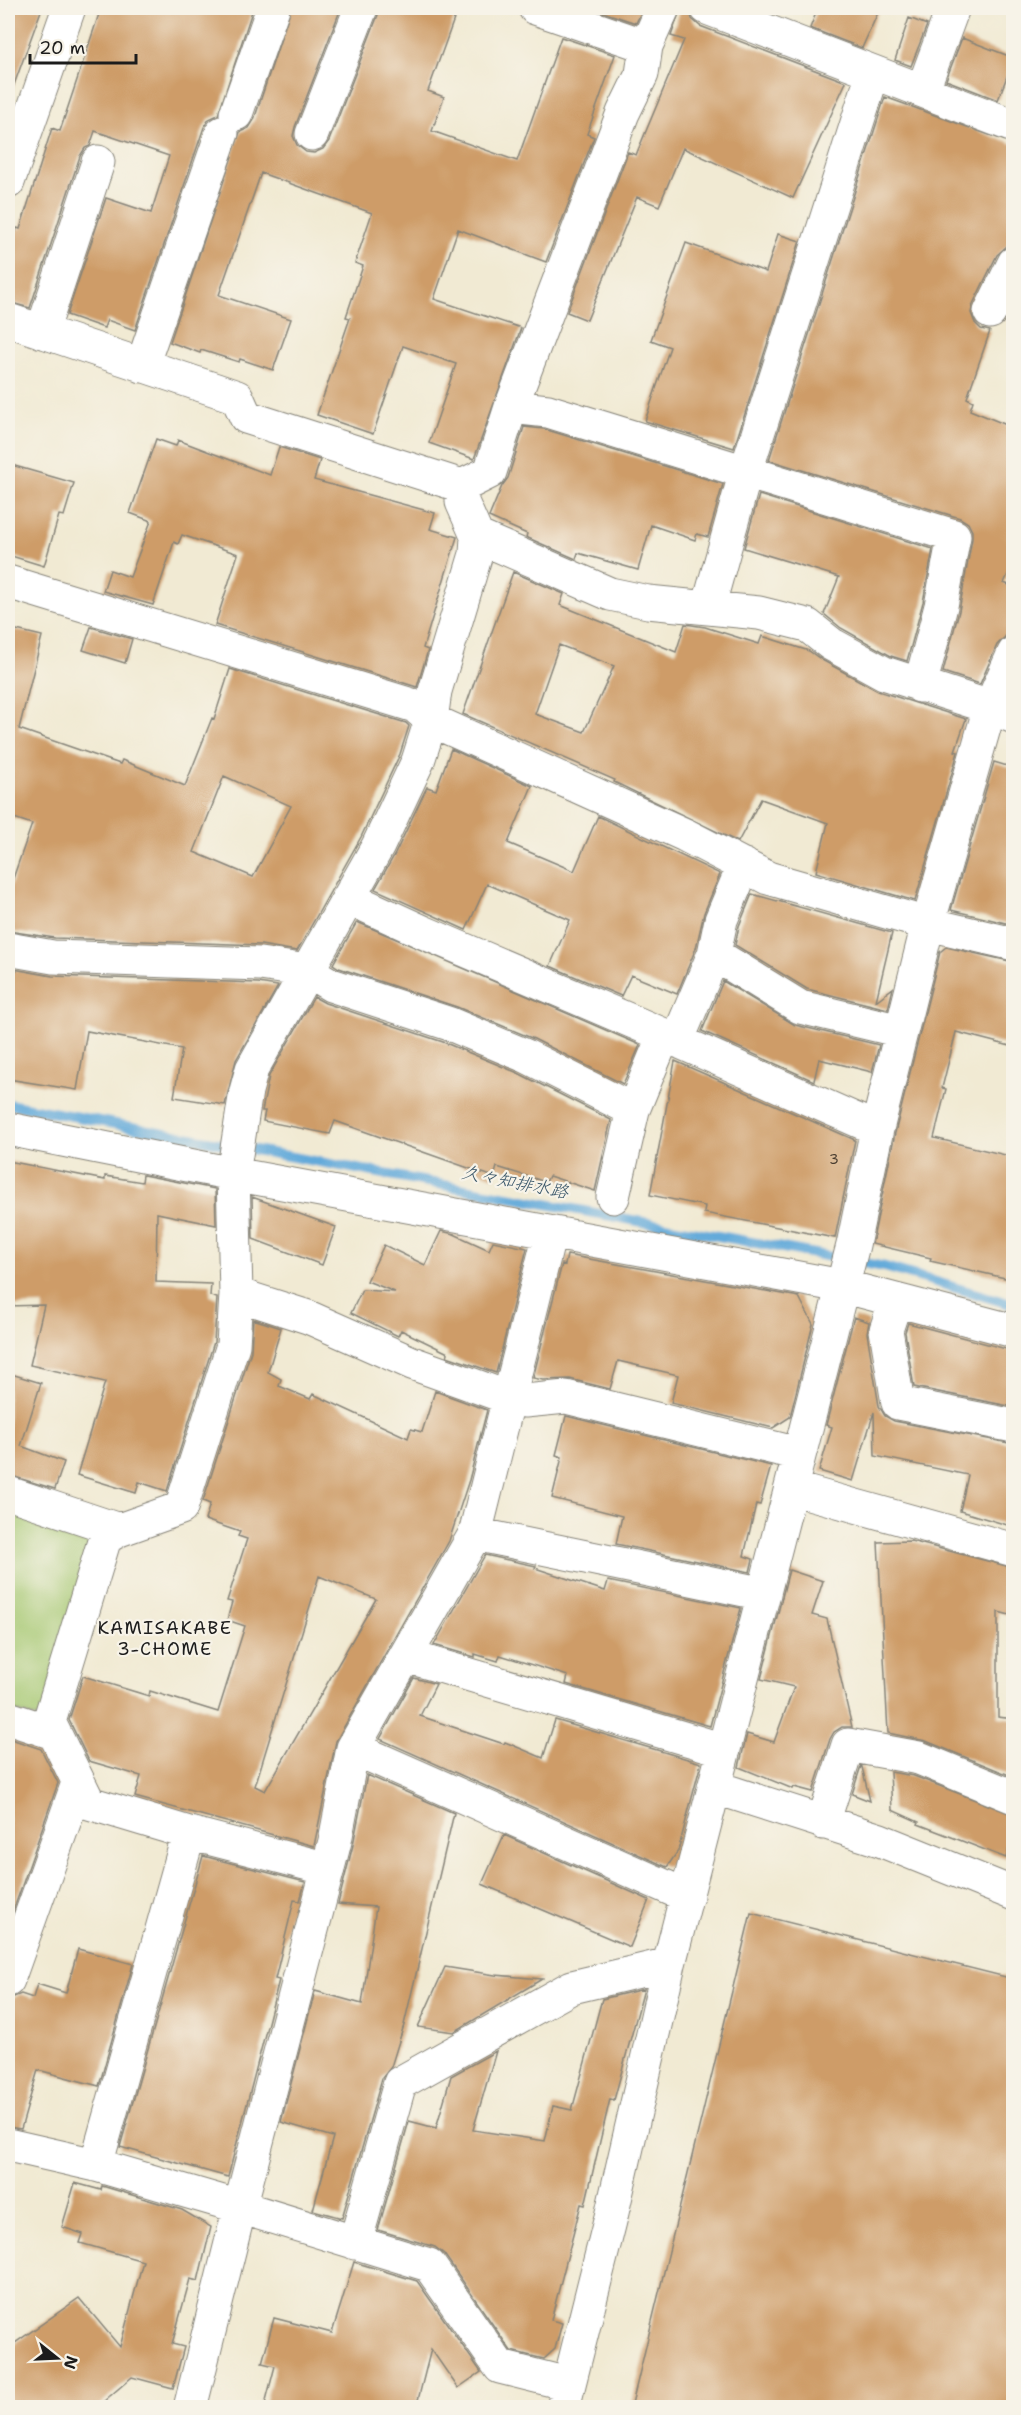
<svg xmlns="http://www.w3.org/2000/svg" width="1021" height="2415" viewBox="0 0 1021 2415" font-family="'Shantell Sans','Klee One',sans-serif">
<rect width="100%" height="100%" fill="#f7f3e8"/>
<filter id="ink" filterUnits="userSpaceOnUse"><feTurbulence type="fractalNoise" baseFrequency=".0167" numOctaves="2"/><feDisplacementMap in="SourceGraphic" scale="12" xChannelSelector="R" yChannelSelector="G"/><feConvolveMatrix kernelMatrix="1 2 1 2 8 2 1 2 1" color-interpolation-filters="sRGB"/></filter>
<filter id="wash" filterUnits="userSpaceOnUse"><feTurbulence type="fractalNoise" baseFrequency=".008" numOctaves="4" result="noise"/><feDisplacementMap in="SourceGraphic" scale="24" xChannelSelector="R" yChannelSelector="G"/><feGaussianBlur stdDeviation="1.35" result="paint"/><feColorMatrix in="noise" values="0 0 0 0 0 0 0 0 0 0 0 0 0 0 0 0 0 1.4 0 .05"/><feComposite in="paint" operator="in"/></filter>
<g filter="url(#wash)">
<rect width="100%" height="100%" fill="#f1ead3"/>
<path fill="#a4c770" stroke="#607246" stroke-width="1.5" d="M8,1502l90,30 -56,188 -34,-11z"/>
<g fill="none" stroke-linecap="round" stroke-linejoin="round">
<path stroke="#63aada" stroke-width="10" d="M8,1104l877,163 129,38"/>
</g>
<g id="blocks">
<path fill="#ce9c68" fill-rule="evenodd" d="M8,8h34l-31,85h-3z
M101,8h152l-35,107 -9,4 -5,8 -69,203 -28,-10 -3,8 -37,-13 39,-117 45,15 18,-57 -74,-25 -5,15 -5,2 -5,8 -50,152 -22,-6v-48l9,-26 3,1 32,-101 8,3z
M291,8h50l-46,119 -2,9 4,9 9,7 8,1 9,-4 6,-8 49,-126 1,-7h79l-30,83 16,6 -12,34 85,30 44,-124 54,18 -28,79 7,3 -48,125 -88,-33 -24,70 87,29 -47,131 -45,-16 27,-79 -53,-18 -30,88 -56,-19 33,-97 -4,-1 17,-51 -8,-3 17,-50 -111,-40 -42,122 72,24 -18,51 -33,-11 -1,3 -38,-12 -1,3 -30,-11 70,-210 9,-4 5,-8z
M591,8h52l-7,15z
M681,8h8l3,11 8,7 146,56 -53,116 -110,-50 -24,58 -22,-9 -50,123 -20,-8 61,-160 8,3 48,-115 -13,-4z
M818,8h62l-18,40 -52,-20z
M909,18l18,7 -16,41 -16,-6z
M962,38l52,20 -16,42 -52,-20z
M885,97l129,47v90l-7,12 -10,9 -24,49 -2,9 4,10 6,6 9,2 -23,67 6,3 -3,9 44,18v133l-10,22 10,4v29l-9,21 -8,8 -17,39 -37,-12 16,-61 13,-72v-8l-4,-8 -8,-5 -191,-58z
M778,234l22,7 -66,207 -89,-27 25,-74 -19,-7 35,-97 80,29z
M524,427l20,2 179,55 -15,53 -11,-3 -2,6 -44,-15 -13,45 -60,-17 -2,6 -50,-22 1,-3 -38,-17 13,-31 6,-8z
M156,439l20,7 2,-6 92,35 9,-28 41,13 -6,20 121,33 -5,16 27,8 -34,111 5,2 -11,37 -202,-62 23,-71 -56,-19 -4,9 -4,-2 -21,63 -50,-14 7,-21 20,7 21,-56 -21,-8z
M8,464l66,19 -10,33 -5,-1 -15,51 -36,-11z
M759,495l174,54 -10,53 -16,59 -16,-5 -50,-28 -17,-14 15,-37 -95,-29z
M513,572l51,22 -4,11 116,47 9,-28 20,3 54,17 3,-8 47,15 13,9 56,31 88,28 -11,32 3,1 -43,149 -99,-29 12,-49 -67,-24 -23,43 -124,-60 1,-2 -152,-66zM559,645l55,21 -30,66 -49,-18z
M91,627l41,12 -7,24 -42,-13z
M8,628l34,8 -23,93 101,35 2,-4 63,26 27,-68 2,1 16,-50 176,54 3,3 -9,28 -39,83 -64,114 -36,-6 -206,-7 -47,-7 1,-41 23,-66 -24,-8zM224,776l67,30 -38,71 -59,-25z
M451,749l81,37 -24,57 66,28 24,-55 122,58 -16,39 -8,35 -19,46 -46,-19 -10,21 -71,-30 20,-46 -83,-36 -21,46 -91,-41 20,-35 32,-67 9,3z
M994,762l20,6v157l-63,-15z
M752,894l140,39 -16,68 17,-13 -5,21 -81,-20 -72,-44 4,-19z
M357,922l283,123 -17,39 -89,-45 -77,-32 -118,-39 -6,-4z
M946,947l68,15v85l-58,-15 -14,56 4,1 -12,49 80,19v123l-84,-19 1,-3 -59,-14 23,-111 45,-181z
M8,968l44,8 206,7 20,3 -42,74 -11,45 -51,-8 8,-48 -95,-18 -10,59 -69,-11z
M723,981l72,44 84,20 -7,27 -53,-13 -5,22 -112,-50z
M314,997l11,6 118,39 75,31 93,47 -16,71 -46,-15 -3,6 -49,-15 -3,10 -159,-56 -5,13 -67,-13 2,-10h-3l7,-35z
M675,1061l180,79 -20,98 -131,-25 1,-7 -55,-11z
M8,1161l97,19v-4l37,6 1,-7 72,14 1,36 -59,-12 -1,69 55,2 -1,12 7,2 -3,44 -47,149 -28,-9 -3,11 -59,-18 28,-93 -75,-17 14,-60 -36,1z
M252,1197l84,30 -14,38 -69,-26z
M441,1231l13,3 35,16 4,-9 34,7 -31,125 -49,-17 1,-3 -47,-23 -3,6 -47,-23 11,-23 33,2 -28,-11 17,-36 41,20z
M567,1255l232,42 14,27 -23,93 -17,11 -102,-25 7,-28 -60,-14 -8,28 -40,-10 -27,1 -10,-2 29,-114 3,1z
M854,1317l15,5 -2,11 12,73 6,10 9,5 120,23v83l-54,-16 8,-36 -93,-19 -1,-44 -21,69 -34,-10 13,-44 -6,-2z
M253,1319l28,9 -13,44 13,7 -2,7 31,13 3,-5 95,44 3,-9 11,3 13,-41 52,19 -18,70 -20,61 -113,200 -22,105 -179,-49 6,-21 -52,-15 -20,-41 14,-44 66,20 1,-5 68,21 27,-86 -18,-6 5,-18 -5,-1 20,-62 -9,-3 2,-4 -35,-12 5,-16 -7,-3 48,-150zM319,1576l57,23 -111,192 -10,-5z
M908,1323l106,28v56l-100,-20 -9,-55z
M8,1373l33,10 -20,63 43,16 -9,27 -47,-14z
M566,1416l205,50 -11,39 -4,-1 -12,52 9,3 -3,13 -134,-28 6,-28 -70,-18 10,-41 -6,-2z
M911,1541l103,27v48l-16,-4v105l16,2v58l-88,-36 -38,-8 -10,-191z
M485,1555l51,11 -1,2 70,23 3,-10 133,27 -31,118 -144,-42 2,-8 -68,-21 -2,6 -23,-7v3l-41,-12z
M789,1570l34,11 -11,34 15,4 25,108h-10l-8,5 -4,7 -17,53 -19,-5 -1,2 -54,-22 8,-33 27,8 20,-55 -33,-8z
M414,1678l22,6 -16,32 84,28 1,-2 38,16 12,-38 146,43 -23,88 -11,16 -287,-128z
M8,1738l33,11 17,34 -47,134 -3,-1z
M861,1766l1,1 8,34 -18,-7z
M890,1772l24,4 100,39v15l-8,28 -88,-34 1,-2 -27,-12z
M367,1775l87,38 -50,212 -13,42 -9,11 -40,140 -29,-8 20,-73 -52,-15 34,-131 47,13 14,-97 -38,-3 15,-59z
M504,1835l145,65 -19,47 -148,-63z
M203,1856l102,26 -5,19 -6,-1 -19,79 4,1 -51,197 -108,-30z
M751,1913l263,66v429h-383z
M78,1949l55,15 -34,122 -61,-16 -17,59 -13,-2v-118l3,-11 10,-4 12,4 4,-14 29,9z
M445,1967l50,8 47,4 -88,53 -36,-5z
M644,1989l-30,111 -4,-1 -25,106 -4,-1 -30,116 11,3 -7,26 -11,10 -33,-8 -67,-97 -9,-7 -57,-17 31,-109 27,7 15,-52 45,-25 -23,79 72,11 8,-35 19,4 30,-111z
M75,2183l26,7 1,-4 80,24 29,17 -13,54 -8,-2 -18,65 12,3 -11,41 -41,-11 -36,31h-88v-60l71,-50 41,49 23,-86 -63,-18 3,-9 -21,-7z
M354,2262l63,19 64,91 -23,16 -27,-39 -15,59h-152l11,-42 -13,-3 12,-45 58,15z"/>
</g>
</g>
<g filter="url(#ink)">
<use href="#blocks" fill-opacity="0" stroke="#868378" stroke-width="1.5"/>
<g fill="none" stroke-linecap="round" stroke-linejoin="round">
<g stroke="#868378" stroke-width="35">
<path id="minor" d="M535,8l111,38
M707,8l307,118
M923,89l30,-81
M236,114l37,-106
M312,134l49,-126
M8,182l61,-174
M990,312l24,-49
M8,320l229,77 9,20 216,69 28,-14 21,-65 112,-294 19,-39 4,-28 17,-38
M42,332l56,-170
M142,366l80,-233
M511,407l37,4 406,125 -13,70 -21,80
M477,536l133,58 38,8 111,11 48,12 24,19 53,29 106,34 24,10
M8,582l407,124 16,14 254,115 83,43 160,46 86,20
M708,608l38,-137 127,-398
M349,898l74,34 241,103
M8,949l45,8 207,7 48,7 23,14 119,39 76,32 107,54 31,-75 213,94
M714,954l86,53 101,24
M677,1041l37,-87 7,-34 23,-55
M8,1129l225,45 609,112 172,45
M613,1197l20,-87
M236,1294l72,23 104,46 97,35 16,3 41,-4 233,57
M896,1300l-10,30 12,73 116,23
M791,1488l223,62
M8,1493l111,37
M475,1534l289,60
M406,1656l318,94
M8,1718l46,15
M353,1748l334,148
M714,1787l166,53 134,54
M823,1823l25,-78 71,13 95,39
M328,1869l-139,-36 -100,-30 -40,-81 56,-184 14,-8 62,-22 52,-163 3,-51 -3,-120 13,-83 6,-22 126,-223 40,-85 13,-41 4,-29 41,-137 1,-18 -15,-34v-16
M8,1980l70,-197
M8,2145l88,20 144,42 189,58 71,102 68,17
M96,2165l93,-332
M355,2243l45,-160 172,-96 97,-23
M190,2408l50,-201 95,-366 18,-93 122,-214 75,-301
M563,2408l48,-191 58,-253 184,-719 24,-116 51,-205 62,-217 24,-54"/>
</g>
<use href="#minor" stroke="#fff" stroke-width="33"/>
</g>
</g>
<g text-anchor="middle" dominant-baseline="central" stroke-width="4.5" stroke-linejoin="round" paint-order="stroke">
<g font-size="14" fill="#483c2f">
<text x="834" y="1159">3</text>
</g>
<g font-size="18" font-style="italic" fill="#385568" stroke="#f7f3e8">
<text transform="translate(515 1182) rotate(11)">久々知排水路</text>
</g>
<g font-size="18" letter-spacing="1.5" fill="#1c1c1c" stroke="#f7f3e8">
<text x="165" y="1628">KAMISAKABE<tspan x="165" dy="21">3-CHOME</tspan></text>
</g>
</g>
<rect width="1021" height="2415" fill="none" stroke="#f7f3e8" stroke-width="30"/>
<g transform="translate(57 2358) rotate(108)" stroke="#f7f3e8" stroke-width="4.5" paint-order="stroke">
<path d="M0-4.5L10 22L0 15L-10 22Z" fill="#1c1c1c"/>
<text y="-9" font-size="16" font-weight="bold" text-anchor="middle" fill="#1c1c1c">N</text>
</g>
<path d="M30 54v9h106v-9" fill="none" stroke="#1c1c1c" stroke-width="3"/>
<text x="39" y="54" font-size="18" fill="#1c1c1c" stroke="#f7f3e8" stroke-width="4.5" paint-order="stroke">20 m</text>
</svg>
